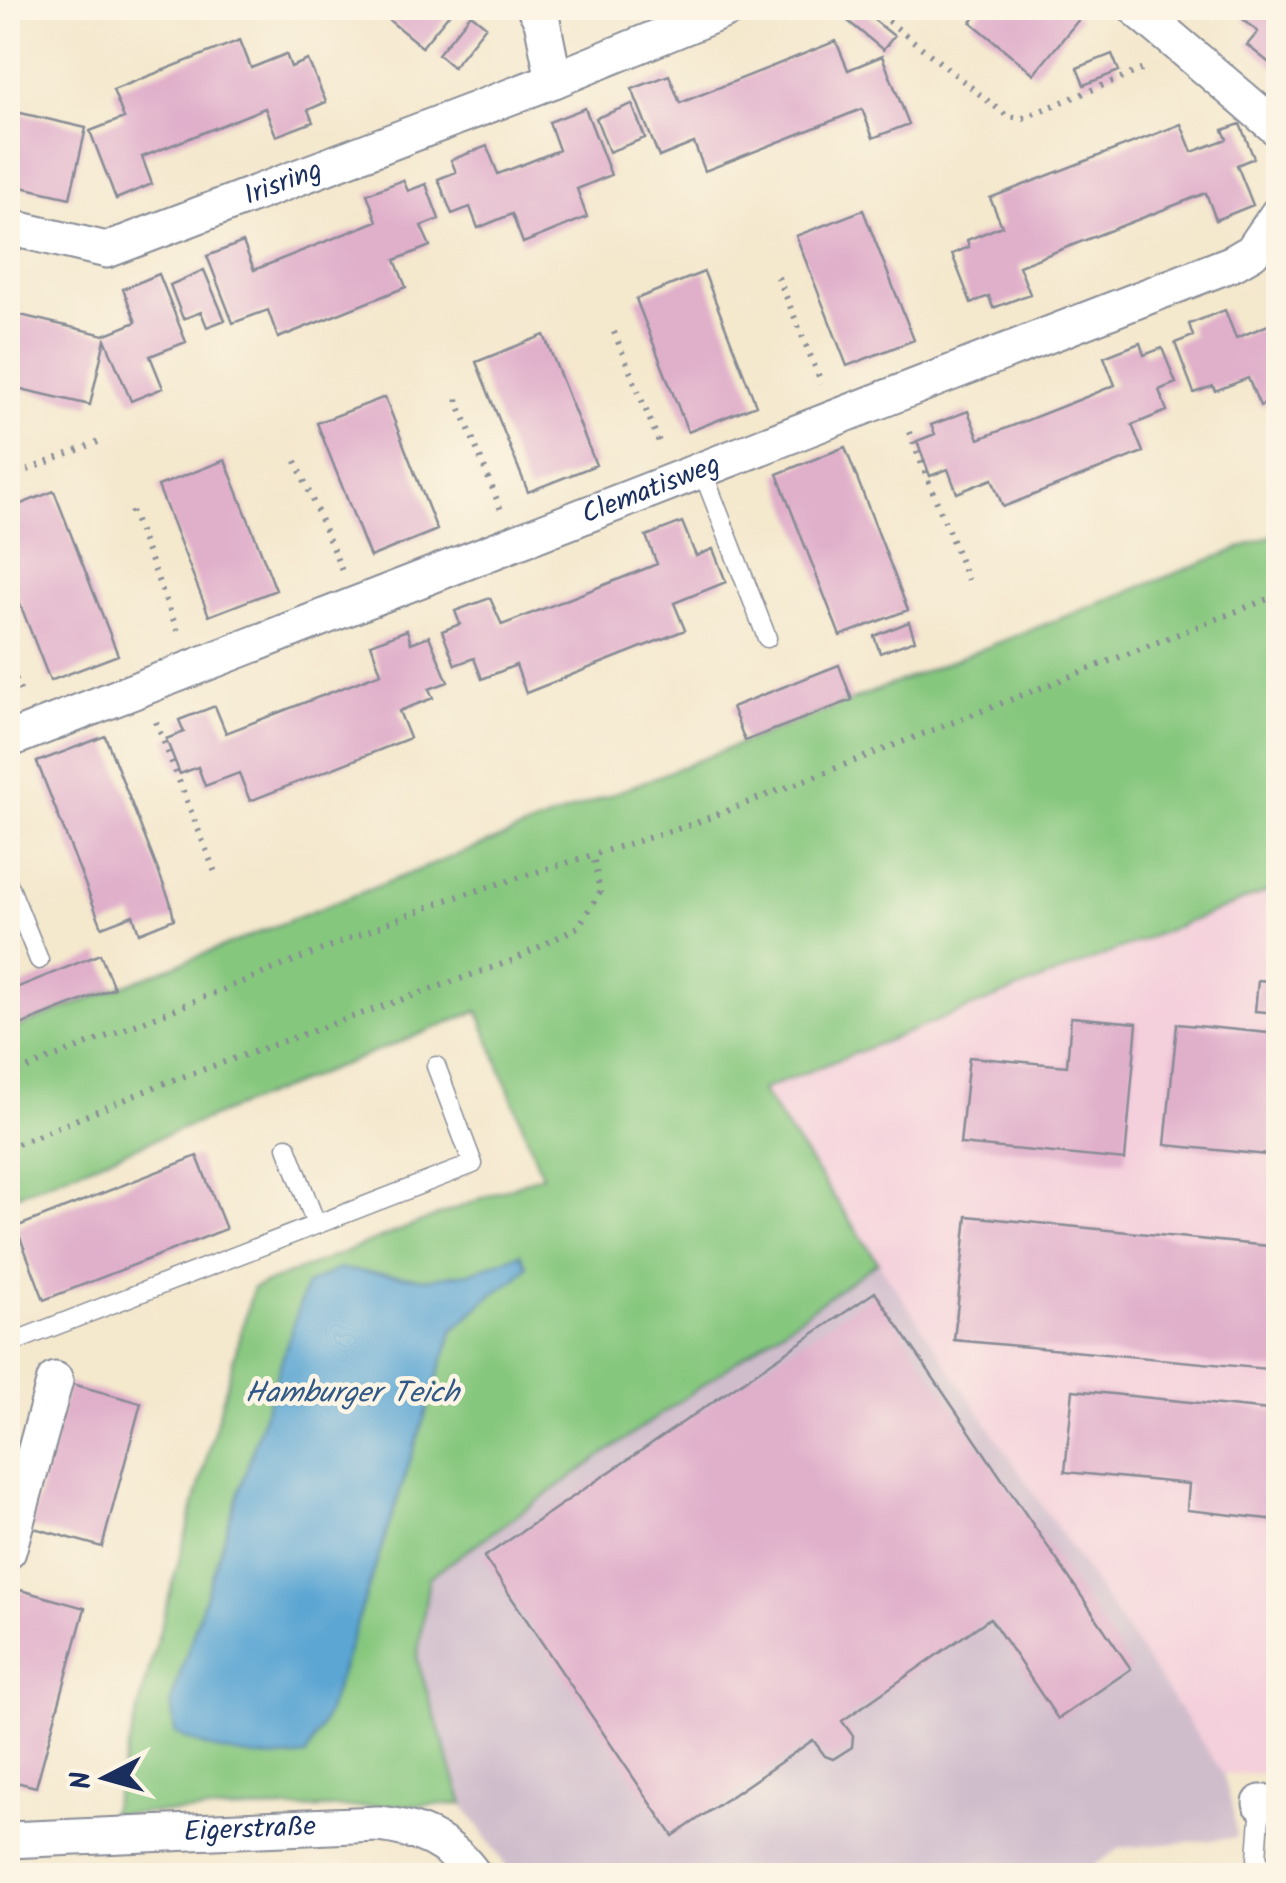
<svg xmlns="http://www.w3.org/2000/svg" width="1286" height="1883" viewBox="0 0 1286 1883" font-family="Kalam,sans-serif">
<rect width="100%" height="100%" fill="#fcf5e5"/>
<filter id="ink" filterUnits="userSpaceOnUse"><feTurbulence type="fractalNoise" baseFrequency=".01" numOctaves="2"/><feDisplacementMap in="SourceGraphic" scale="20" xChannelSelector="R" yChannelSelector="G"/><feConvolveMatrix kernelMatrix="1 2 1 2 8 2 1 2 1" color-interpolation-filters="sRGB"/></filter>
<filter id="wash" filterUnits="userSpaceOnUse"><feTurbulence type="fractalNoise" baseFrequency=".0048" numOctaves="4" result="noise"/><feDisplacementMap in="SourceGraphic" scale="40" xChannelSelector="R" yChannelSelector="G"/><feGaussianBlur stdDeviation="2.25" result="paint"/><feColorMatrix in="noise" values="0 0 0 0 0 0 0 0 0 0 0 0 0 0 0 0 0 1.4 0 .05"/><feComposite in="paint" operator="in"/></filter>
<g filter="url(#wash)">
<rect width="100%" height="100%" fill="#f4e8cd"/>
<path fill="#f4cfdc" d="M1278,887v886l-55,1 -463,-684z"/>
<path fill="#d0bdcc" d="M878,1262l345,512 10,36 3,28 -116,10 -41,27h-567l-49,-71 -46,-144 12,-83z"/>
<path fill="#86c77e" stroke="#507b6e" stroke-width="2.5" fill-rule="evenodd" d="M1278,533v354l-517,203 117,172 -449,315 -12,83 46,144 -353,10 143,-526 289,-113 -64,-164 -470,187v-167zM520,1254l-3,24 -26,17 -38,35 -126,384 11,-445 88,10 43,-6z"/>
<path fill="#5ba6d3" stroke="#3b6a98" stroke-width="2.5" d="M520,1254l7,12 -10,12 -26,17 -38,35 -126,384 -21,42c-44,6 -92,-2 -131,-23l-4,-31 135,-417 32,-16 88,10 43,-6z"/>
<g id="blocks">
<path fill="#e0afca" d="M374,8h80l-32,39z
M859,8l35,28 -11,14 -35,-29z
M983,8h84l13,10 -46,56 -63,-52z
M1252,8h26v62l-31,-25 11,-13 -15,-13z
M471,14l15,12 -33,41 -15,-13z
M240,40l11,28 35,-14 5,13 17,-7 18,42 -18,8 5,12 -37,14 -11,-28 -123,49 10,27 -36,15 -26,-68 34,-13 -11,-28z
M836,41l12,29 34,-14 27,68 -36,14 -11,-29 -157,62 -11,-28 -35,14 -27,-68 37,-14 11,28z
M1112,54l7,17 -35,14 -7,-17z
M632,104l13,34 -36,14 -13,-34z
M585,108l26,67 -34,14 10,28 -64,26 -11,-29 -34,14 -8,-21 -18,7 -14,-35 18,-7 -5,-12 36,-14 11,28 31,-12 30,-12 -10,-28z
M12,111l74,17 -16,70 -62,-14v-70l3,1z
M1181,124l11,28 35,-13 -4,-9 17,-6 14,34 -17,7 16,40 -37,15 -10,-27 -187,73 11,28 -37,14 -4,-12 -18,7 -19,-49 17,-7 -2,-7 35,-14 -12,-28z
M403,180l5,11 18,-7 13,35 -18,7 9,20 -35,14 11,27 -128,51 -10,-28 -35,13 -26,-67 36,-14 11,28 123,-49 -10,-27z
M863,210l51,130 -67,26 -51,-130z
M204,270l21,50 -18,7 -6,-15 -18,7 -13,-34z
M704,272l52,133 -68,27 -52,-133z
M159,274l27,68 -36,14 13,32 -32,13 -26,-62 -15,66 -82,-19v-74l96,23 32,-13 -13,-33z
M1225,310l11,28 42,-17v78l-18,7 -12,-28 -33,13 -2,-5 -19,7 -19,-50 18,-7 -4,-12z
M544,335l52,130 -68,27 -52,-130z
M1140,343l4,12 18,-7 14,35 -17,7 8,21 -35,14 11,27 -140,55 -11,-28 -35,14 -9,-24 -18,7 -13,-35 18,-7 -4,-9 37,-14 11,28 102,-40 34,-14 -11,-28z
M385,397l52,133 -67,27 -53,-134z
M845,447l63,163 -68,26 -63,-162z
M225,460l51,130 -67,26 -51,-130z
M54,491l64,164 -68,26 -42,-108v-64z
M682,522l14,34 17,-7 13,33 -52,21 11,27 -159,63 -10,-28 -34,14 -8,-21 -19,7 -13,-34 18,-7 -5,-13 35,-13 12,27 125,-49 30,-12 -11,-28z
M909,622l6,18 -35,13 -6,-17z
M407,630l4,13 18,-7 19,46 -19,7 4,9 -34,13 11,27 -160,63 -11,-28 -34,13 -7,-19 -18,7 -14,-35 18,-7 -5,-12 36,-14 11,27 155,-60 -10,-29z
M839,665l13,35 -107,41 -13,-34z
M105,736l65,165 4,18 -35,14 -6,-18 -31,12 -65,-165z
M100,954l14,34 -106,42v-39z
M1258,980l20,2v31l-23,-2z
M1071,1017l66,6 -12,137 -165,-16 9,-87 98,9z
M1177,1024l101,10v122l-113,-11z
M197,1156l29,73 -182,71 -28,-73z
M967,1216l311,31v123l-324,-30z
M875,1292l256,377 -73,50 -68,-101 -148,103 11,15 -1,11 -19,12 -8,-3 -12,-16 -140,96 -189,-279z
M69,1383l72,20 -39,144 -72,-20z
M1073,1390l205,21v109l-91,-10 2,-26 -124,-12z
M13,1588l72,20 -49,179 -28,-7v-172z"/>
</g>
</g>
<g filter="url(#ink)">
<use href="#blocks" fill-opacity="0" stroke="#888c96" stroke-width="2.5"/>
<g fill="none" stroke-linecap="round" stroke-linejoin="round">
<g stroke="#888c96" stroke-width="21">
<path id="service" d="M702,470l65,168
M8,883l31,77
M287,1147l29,77
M8,1344l465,-180 -37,-98
M1261,1803l-4,55 10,18"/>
</g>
<g stroke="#888c96" stroke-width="39">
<g id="minor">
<path d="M1136,8l142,121"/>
<path d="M554,80l176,-72"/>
<path id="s1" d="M8,227l99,23 447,-170 -12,-59 -7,-13"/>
<path id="s2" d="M8,740l1225,-477 19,-11 26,-38"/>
<path d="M8,1551l47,-171"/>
<path d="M1261,1803h17"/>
<path id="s3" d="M8,1840l370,-16c40,4 73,18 96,52"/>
</g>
</g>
<path stroke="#888c96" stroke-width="6" stroke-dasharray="2.5 8" stroke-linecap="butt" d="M872,8l135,108 16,2 125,-51
M76,15l2,-7
M8,29l3,-21
M778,277l44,107
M614,332l47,115
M457,399l44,111
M909,432l59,148
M296,461l46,110
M8,478l90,-36
M131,511l48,123
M8,659l14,37
M156,722l60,153
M8,1076l438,-176 247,-76 585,-229
M8,1148l154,-64 352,-124 64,-33 22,-35 -7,-37"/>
<use href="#service" stroke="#fff" stroke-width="18"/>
<use href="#minor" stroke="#fff" stroke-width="35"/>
</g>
</g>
<g text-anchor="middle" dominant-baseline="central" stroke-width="9" stroke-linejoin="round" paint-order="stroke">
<g font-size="28" fill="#1b2f5e" stroke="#fcf5e5">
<text stroke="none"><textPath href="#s1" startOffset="290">Irisring</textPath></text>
<text stroke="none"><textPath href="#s2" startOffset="690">Clematisweg</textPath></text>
<text stroke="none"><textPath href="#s3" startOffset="242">Eigerstraße</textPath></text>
</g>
<g font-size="30" font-style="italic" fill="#315987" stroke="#fcf5e5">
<text x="352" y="1394">Hamburger Teich</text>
</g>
</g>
<rect width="1286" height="1883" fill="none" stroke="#fcf5e5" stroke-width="40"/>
<g transform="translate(105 1778) rotate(264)" stroke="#fcf5e5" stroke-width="8" paint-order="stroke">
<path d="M0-8L18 38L0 25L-18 38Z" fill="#1b2f5e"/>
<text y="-15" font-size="28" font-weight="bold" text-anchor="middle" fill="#1b2f5e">N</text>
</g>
</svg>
